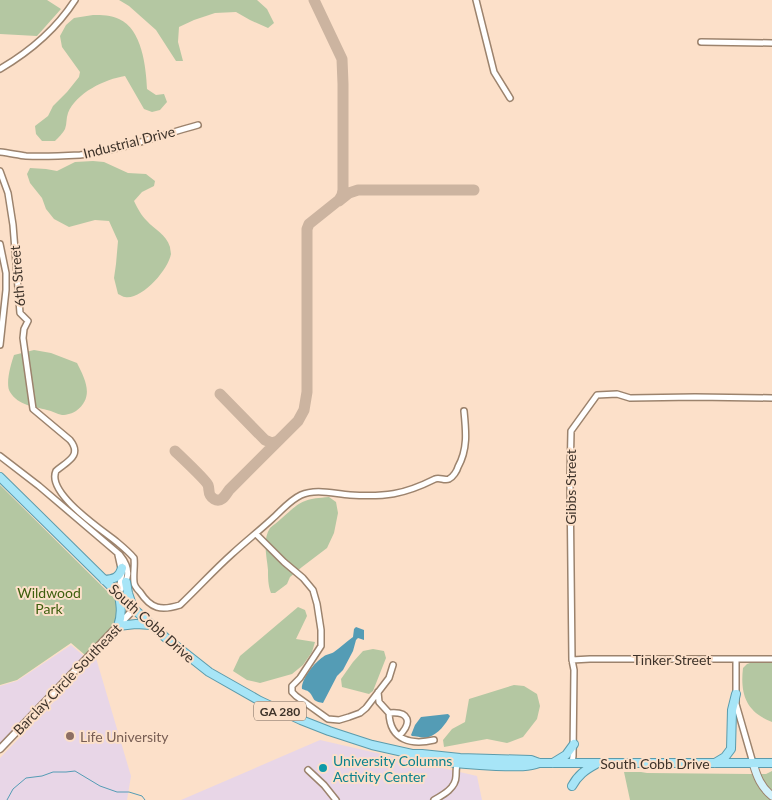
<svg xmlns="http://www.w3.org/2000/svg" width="772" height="800" viewBox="0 0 772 800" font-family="Lato,sans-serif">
<rect width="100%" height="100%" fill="#fce0c9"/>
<path fill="#e8d6e7" d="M71,645l14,12 -85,86v-57l17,-5z
M96,658l35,118 -4,24h-127v-42z
M320,740l157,36 5,24h-301z"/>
<path fill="#b4c7a2" d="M0,0h47l14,9 -24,27 -37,-2z
M119,0h138l10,9 7,14 -6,5 -18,-8 -14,-8 -21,1 -21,7 -15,7 -1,15 5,19h-7l-20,-31 -27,-24z
M93,15c9,0 18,0 26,4 23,10 27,48 28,70l9,6 8,-1 3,8 -7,8 -8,2 -8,-3 -19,-33c-20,3 -49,17 -57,37 -2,5 -1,11 -3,16 -2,4 -7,9 -10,12h-13l-6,-7 -1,-8 13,-10 5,-10 14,-14 12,-15 1,-5 -18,-25 -2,-11 6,-11 8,-7z
M93,161l11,1 24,11 18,1 9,7 -1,5 -12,6 -8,9c4,8 7,14 13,20 8,9 19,13 23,26 0,1 1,6 1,7 -3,16 -29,46 -46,43 -2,0 -4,-2 -7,-3l-4,-16 2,-14 2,-23 -9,-20 -14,-1 -26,7 -15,-8 -8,-10 -4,-11 -12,-15 -3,-9 3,-6 16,1 11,2 18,-9z
M34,350l17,3 26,10c8,16 18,34 -1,48 -3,2 -9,4 -14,4 -5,-1 -10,-4 -15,-5 -14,-4 -28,-4 -37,-18 -5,-8 1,-28 4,-37z
M0,485l115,114c3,8 3,17 0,25l-30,31 -14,-12 -54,37 -17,5z
M329,497l7,5 2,11 -4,20 -7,15 -25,19 -12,10 -3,7 -12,9h-4c-3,-8 -3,-15 -3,-23 -1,-13 -6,-30 2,-42 3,-3 8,-6 12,-10 19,-17 21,-19 47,-21z
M298,607l7,3 2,6 -11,23 19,3 -3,10 -9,13 -11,9 -32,9 -13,-3 -14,-9 7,-15z
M373,649l11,2 2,7 -13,33 -4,3 -27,-7 -1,-8 12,-17 10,-11z
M753,662h19v60c-26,-10 -32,-28 -29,-54l4,-4z
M514,685l10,1 13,8 3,12 -3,13 -14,18 -16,6 -20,-4 -43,8 -1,-7 9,-11 13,-7 4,-23z
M772,771v29h-142l-6,-28h17l6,1 103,1h16z"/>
<path fill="#549cb5" d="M356,627l8,3v10l-6,-2 -2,2 -3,11 -10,19 -6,6 -14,27c-12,-2 -8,-5 -14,-11 -2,-2 -5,-2 -7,-3 -1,-10 13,-27 21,-32 3,-3 8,-3 11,-5 7,-5 12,-10 19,-15l1,-8z
M448,714l2,2c-4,8 -12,18 -21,21 -5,2 -12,-1 -17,-1l-1,-1 4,-10 6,-8z"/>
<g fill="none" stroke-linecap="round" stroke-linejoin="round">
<path stroke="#549cb5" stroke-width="1" d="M7,800l6,-11 13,-11 16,-2 11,-4h13l9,-1 25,15 17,6h12l13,4 3,4"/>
<path stroke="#ccb4a0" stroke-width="11" d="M339,201l10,-8 9,-3h116
M220,394l45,46 7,3 6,-2
M175,451c6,6 31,29 33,34 2,5 -1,10 6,14 7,4 11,-3 15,-9l69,-69 6,-11 3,-18v-163l2,-5 30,-24 3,-5 1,-5v-106l-1,-25 -28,-59"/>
<g stroke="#9c836d" stroke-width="8">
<path id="minor" d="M476,0l18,72 16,26
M701,42l71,1
M0,69c29,-17 57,-41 75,-69
M0,152c9,1 18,3 26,4 18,1 36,0 54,-1 38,-4 81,-20 118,-30
M0,171l8,22 5,32 7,88 8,8 -4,8 -1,9 10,71 37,31c13,16 -4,22 -14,31 -10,22 46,59 61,71 6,5 12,10 17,16 1,8 -1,16 0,24 0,3 3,7 6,10 11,17 21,19 40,13 18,-17 34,-35 52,-51 13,-12 27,-23 40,-35 9,-8 18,-19 29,-24 15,-7 34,-1 49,0 35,2 53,0 85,-16 5,-2 9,2 14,0 4,-2 8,-8 9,-12 10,-18 8,-36 6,-56
M0,244l6,29v17l-6,55
M0,456l39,30 81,69c12,15 9,25 -2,38
M256,534l28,28 19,16 10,12 4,14 4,26v16l-21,32 -8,8v6l4,4 32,23 11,1 10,-3 11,-4 6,-5 23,-30 4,-13
M118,555l4,18 -3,17
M736,659v45l17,59
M572,660l18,-1h182
M378,692l1,10 10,11c20,-2 24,9 10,23
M389,713c1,28 23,32 45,27
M572,763l1,-7 1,-86 -2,-10 -2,-181 1,-48 26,-36 20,-1 13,4 65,-1 77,1
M308,770l16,15 12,15
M434,800c9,-5 22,-12 22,-24 0,-4 0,-7 1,-12"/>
</g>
<g stroke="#9c836d" stroke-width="9">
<path id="tertiary" d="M0,749l134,-140"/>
</g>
<g stroke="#9c836d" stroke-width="9">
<path id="secondary" d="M753,763c4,14 8,24 19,33"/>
</g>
<g stroke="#5c9bab" stroke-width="10">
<path id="primary" d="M0,477l134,132 32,29 43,34 51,29 41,19 28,11 43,14 40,9h10l38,4 71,2 8,3h233
M104,580c10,-1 15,-2 18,-12
M126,582l2,11 4,12
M119,595c2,11 3,20 -1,31l18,-2 15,1
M429,760c23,3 45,5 67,6 14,0 30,2 43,-3
M553,763l13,-8 8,-11
M715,763l10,-6 6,-8 1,-39 4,-16
M572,786c6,-11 13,-16 24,-22"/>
</g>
<use href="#minor" stroke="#fff" stroke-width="5"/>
<use href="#tertiary" stroke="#fff" stroke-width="6"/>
<use href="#secondary" stroke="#d3f2fb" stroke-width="7"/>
<use href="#primary" stroke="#a7e5f7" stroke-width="8"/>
</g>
<circle fill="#8d6e63" stroke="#fce0c9" stroke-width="2" cx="70" cy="736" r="5"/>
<circle fill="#0f9aa8" stroke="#fce0c9" stroke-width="2" cx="323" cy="768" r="5"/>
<g text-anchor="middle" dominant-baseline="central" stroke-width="4" stroke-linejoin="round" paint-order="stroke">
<rect fill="#fce0c9" stroke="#77675a" stroke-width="1" x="254" y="701.5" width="52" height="19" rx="4"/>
<g font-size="12" font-weight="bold" fill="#3e332a">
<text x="280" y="711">GA 280</text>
</g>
<g font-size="14" fill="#3e332a" stroke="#fce0c9">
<text transform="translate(129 142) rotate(-14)">Industrial Drive</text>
<text transform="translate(17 276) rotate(-95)">6th Street</text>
<text transform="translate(570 487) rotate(-90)">Gibbs Street</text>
<text transform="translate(152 623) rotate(42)">South Cobb Drive</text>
<text x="672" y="659">Tinker Street</text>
<text transform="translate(67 679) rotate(-46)">Barclay Circle Southeast</text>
<text x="655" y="763">South Cobb Drive</text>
</g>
<g font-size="14" fill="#3d5e0e" stroke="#fce0c9">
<text x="49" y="592">Wildwood<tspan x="49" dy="16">Park</tspan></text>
</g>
<g font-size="14" fill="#785e54" stroke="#fce0c9" text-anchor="start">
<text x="80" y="736">Life University</text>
</g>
<g font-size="14" fill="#0d838f" stroke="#fce0c9" text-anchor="start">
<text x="333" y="760">University Columns<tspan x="333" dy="16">Activity Center</tspan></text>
</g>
</g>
</svg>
